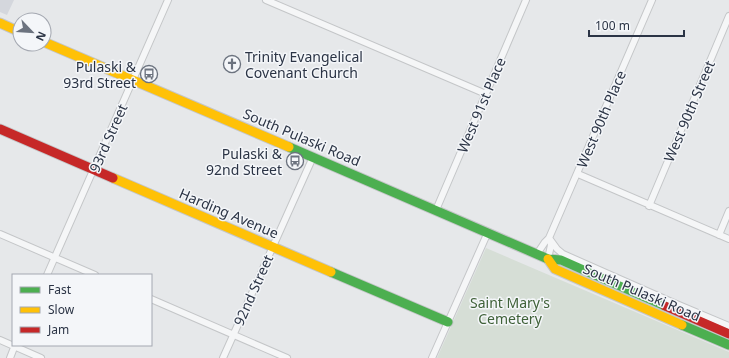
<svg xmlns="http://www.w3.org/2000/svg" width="729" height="358" viewBox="0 0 729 358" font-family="'Noto Sans',sans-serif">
<rect width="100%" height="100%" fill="#e6e8ea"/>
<path fill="#d4d7dd" d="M0,0h14l-7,15 -7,-3z"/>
<path fill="#d6ded6" d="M486,248l243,104v6h-292z"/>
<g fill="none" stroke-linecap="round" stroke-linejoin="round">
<g stroke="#c4c6c8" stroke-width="8">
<path id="street" d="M266,0l220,94
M578,174l151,65
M649,206l80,-190
M436,210l90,-210
M0,234l95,41
M719,235l10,-24
M549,238l8,11 6,5 111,49 55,23
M537,254l8,-12 4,-4 103,-238
M548,259l3,-14 -1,-6
M47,275l121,-275
M151,299l136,59
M0,340l41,18
M10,358l5,-13
M223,358l90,-201
M432,358l56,-126"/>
</g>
<g stroke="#c4c6c8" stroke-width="11">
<path id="fast" d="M289,147l259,112 13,1 104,46
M331,272l117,50
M682,325l47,20"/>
</g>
<g stroke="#c4c6c8" stroke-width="11">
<path id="slow" d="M0,23l20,9
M44,42l245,105
M113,178l218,94
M548,259l7,10 127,56"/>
</g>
<g stroke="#c4c6c8" stroke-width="11">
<path id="jam" d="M0,129l113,49
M665,306l64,28"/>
</g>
<use href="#street" stroke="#f5f6f7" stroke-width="6"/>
<use href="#fast" stroke="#4caf50" stroke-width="9"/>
<use href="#slow" stroke="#ffc107" stroke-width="9"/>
<use href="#jam" stroke="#c62828" stroke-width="9"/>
</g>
<defs>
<g id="church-ring" transform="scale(0.9)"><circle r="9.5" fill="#f4f6f9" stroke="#6c737f" stroke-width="1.5"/><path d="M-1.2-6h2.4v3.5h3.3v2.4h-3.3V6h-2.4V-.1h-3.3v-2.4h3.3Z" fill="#6c737f"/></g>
<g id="bus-ring" transform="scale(0.9)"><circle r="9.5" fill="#f4f6f9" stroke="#6c737f" stroke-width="1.5"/><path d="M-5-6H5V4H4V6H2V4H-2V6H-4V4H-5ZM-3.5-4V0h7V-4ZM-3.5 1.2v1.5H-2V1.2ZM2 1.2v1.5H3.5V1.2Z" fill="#6c737f"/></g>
</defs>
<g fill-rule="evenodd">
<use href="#church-ring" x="232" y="64"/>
<use href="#bus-ring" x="149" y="74"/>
<use href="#bus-ring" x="295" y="161"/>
</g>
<g text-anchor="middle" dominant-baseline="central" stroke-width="3" stroke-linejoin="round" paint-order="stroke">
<g font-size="14" fill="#2b3445" stroke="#f4f6f9" text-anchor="end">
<text x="245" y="56" text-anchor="start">Trinity Evangelical<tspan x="245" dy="16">Covenant Church</tspan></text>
<text x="136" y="66">Pulaski &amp;<tspan x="136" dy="16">93rd Street</tspan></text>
<text x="282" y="153">Pulaski &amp;<tspan x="282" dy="16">92nd Street</tspan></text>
</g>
<g font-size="14" fill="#2b3445" stroke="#f4f6f9">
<text transform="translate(481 105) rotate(-67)">West 91st Place</text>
<text transform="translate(689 111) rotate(-67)">West 90th Street</text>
<text transform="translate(601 119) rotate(-67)">West 90th Place</text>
<text transform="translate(302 137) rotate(23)">South Pulaski Road</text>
<text transform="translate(108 138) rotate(-66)">93rd Street</text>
<text transform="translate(229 213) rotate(23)">Harding Avenue</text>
<text transform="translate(253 290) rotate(-66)">92nd Street</text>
<text transform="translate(642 292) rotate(23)">South Pulaski Road</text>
</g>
<g font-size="14" fill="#3f6138" stroke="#f4f6f9">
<text x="510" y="302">Saint Mary's<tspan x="510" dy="16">Cemetery</tspan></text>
</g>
</g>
<rect x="12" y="274" width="140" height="72" fill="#f4f6f9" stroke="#a4a8b1"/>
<rect x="20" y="287" width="20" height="6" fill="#4caf50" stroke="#a4a8b1"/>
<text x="48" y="294" font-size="12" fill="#2b3445">Fast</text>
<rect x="20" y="307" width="20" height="6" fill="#ffc107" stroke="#a4a8b1"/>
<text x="48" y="314" font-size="12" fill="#2b3445">Slow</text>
<rect x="20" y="327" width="20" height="6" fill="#c62828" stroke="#a4a8b1"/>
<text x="48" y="334" font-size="12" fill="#2b3445">Jam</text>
<g transform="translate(32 32) rotate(115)"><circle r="19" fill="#f4f6f9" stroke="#a4a8b1"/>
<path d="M0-3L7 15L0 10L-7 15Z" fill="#6c737f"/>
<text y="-6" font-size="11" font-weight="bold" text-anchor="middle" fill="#2b3445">N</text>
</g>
<path d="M589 30v6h95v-6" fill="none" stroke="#2b3445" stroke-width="2"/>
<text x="595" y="30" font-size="12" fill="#2b3445" stroke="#f4f6f9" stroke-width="3" paint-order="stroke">100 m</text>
</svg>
